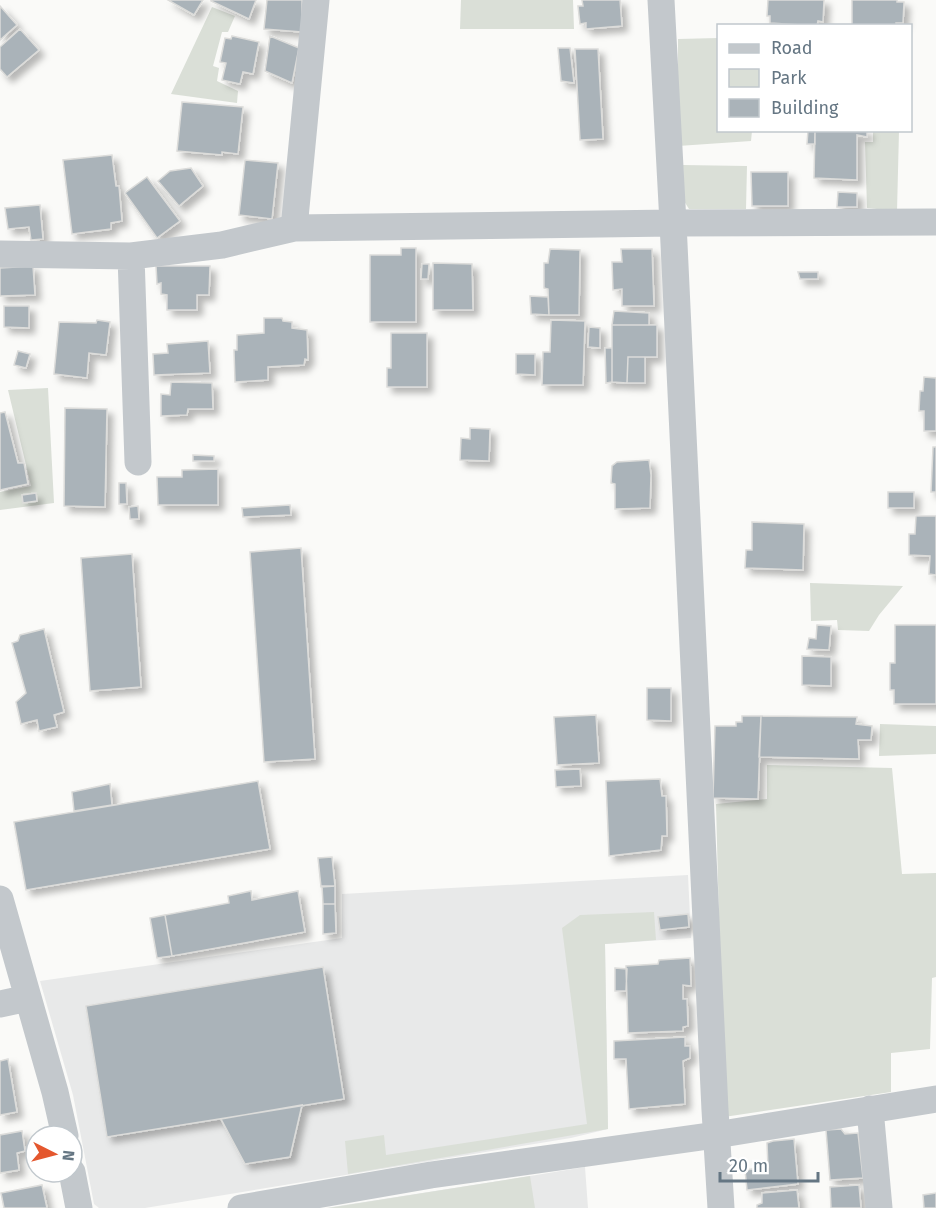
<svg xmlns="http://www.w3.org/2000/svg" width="936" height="1208" viewBox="0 0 936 1208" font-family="'Fira Sans',sans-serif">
<defs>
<filter id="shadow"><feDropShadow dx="5.5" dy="5.5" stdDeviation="3" flood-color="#0004"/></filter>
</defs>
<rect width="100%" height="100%" fill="#fafaf8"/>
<path fill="#e8e9e9" d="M688,875l3,63 -86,6 3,185 -37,9 -426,70h-46l-5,-4 -21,-109 -33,-114 302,-43v-44z
M585,1167l3,41h-262l204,-32z"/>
<path fill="#dadfd7" d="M461,0h112l1,29h-114z
M212,7l23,9 -7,16h-6l-9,34 6,2 -2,13 21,10 -1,12 -66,-9z
M718,38v92l34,1 -1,10 -73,5v-107z
M873,131h26l-2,80 -30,-3 -2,-66h8z
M683,165l64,1 -1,43h-57l-5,-8z
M48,388l6,115 -54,7v-18l31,-6 -23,-96z
M810,583l93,3 -24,29 -10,16 -31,-1 -1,-10 -26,1z
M880,724l56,2v28l-57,2z
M767,765l125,3 10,106 34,-1v104l-4,1 -2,71 -39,4v39l-167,25 -8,-313 51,-5z
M654,912l2,28 -51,4 3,185 -260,45 -3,-33 39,-6 2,20 201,-31 -25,-196 18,-13z
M530,1176l5,32h-207z"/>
<path fill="#aab3b9" stroke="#dcdcda" stroke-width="1.5" filter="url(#shadow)" d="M168,0h35l-9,15z
M211,0h45l-7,19 -38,-18z
M267,0h35v32l-38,-3z
M582,0h38l2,26 -36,3v-6l-6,1 -2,-18h5z
M768,0h56l-1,22 -5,-1 -1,5 -47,-3v-7h-3z
M852,0h45v2h7l-1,21h-7v3h-44z
M0,6l17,19 -17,15z
M20,29l19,21 -32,27 -7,-8v-22z
M232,36l27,6 -6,32 -10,-2 -3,12 -18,-4 4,-17 -6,-1 5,-24 6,1z
M270,36l29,12 -7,35 -27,-12z
M558,48h12l4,35 -13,-2z
M575,49h23l5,90 -23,1z
M182,102l61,5 -5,47 -16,-2v3l-45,-4z
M808,130h7v14h-8z
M815,130h52v7l-10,-2v45l-43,-2z
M112,155l4,31h3l3,35 -11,2v6l-39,5 -9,-74z
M245,160l33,3 -6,56 -33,-4z
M191,168l12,18 -24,20 -21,-25 12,-10z
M751,172h37v34h-36z
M147,177l33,44 -23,17 -32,-45z
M838,192l19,1v14h-20z
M40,205l3,34 -12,1 -2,-13 -21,2 -3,-21z
M401,248h15v74h-46v-67h31z
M550,249l30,1 -1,65h-30l-1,-26 -4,-1v-25h4z
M621,249h31l2,57h-32v-17l-9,1 -1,-28h10z
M433,263l39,1 1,46h-40z
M422,264h7l-1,15h-7z
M33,266l2,29 -35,1v-28z
M156,266h54l-1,29h-12v15h-30v-15l-6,-1v-11l-4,1z
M798,272h20v7h-18z
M530,296l18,1 1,18 -18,-1z
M4,306h25v22l-25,-1z
M614,311l35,2v12h-37z
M264,318h18l1,3 9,1v6l15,2 1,30 -3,-1 -1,6 -36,2v13l-33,2 -1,-32h3v-15l27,-2z
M97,320l13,2 -4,33 -17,-2 -2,25 -33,-4 5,-52 37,1z
M551,320l34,1 -2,64h-41l1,-33h7z
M612,325h45v32h-29l-1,26 -15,-1z
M589,327l11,1v20l-12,-1z
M391,333h36v54h-40v-19h4z
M208,341l2,32 -56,2 -1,-21 15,-1 -1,-9z
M605,348h7v34l-6,1z
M18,351l12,3 -4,14 -12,-3z
M516,354h19v21l-19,-1z
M628,357h17v26h-18z
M924,377l12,1v53h-12v-20h-5l1,-20h3z
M171,382l41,1 1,26h-25l-1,6 -26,1v-22l9,1z
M65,408l42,1 -2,98 -41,-1z
M5,412l13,51h6l4,21 -28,6v-77z
M470,428l20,1 -1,32 -29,-1 1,-22 9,1z
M933,447h3v45h-5z
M193,455l21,1v5h-21z
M649,460l2,15 -1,33 -35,1v-25l-4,-1 1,-17 5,-4z
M218,469v36h-60l-1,-28h25v-7z
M119,483h7l1,21h-8z
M888,492h26v16h-26z
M36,493l1,8 -14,2 -1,-8z
M290,505l1,10 -48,2 -1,-9z
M138,506l1,13h-9l-1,-12z
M916,516h20v59l-7,-1 1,-18 -21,-1v-21h6z
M752,522l52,2 -1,46 -58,-2 1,-18h6z
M301,548l14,211 -51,3 -14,-210z
M132,554l9,133 -51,4 -9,-133z
M817,625l14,1 -2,24 -22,-1 2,-11 7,1z
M895,625h41v79h-42v-14h-4v-27h5z
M44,629l20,83 -10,3 3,12 -18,4 -2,-11 -16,4 -5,-22 10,-9 -14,-50 6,-2 2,-6z
M802,656l29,1v29l-29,-1z
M647,688h24v33l-24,-1z
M596,715l3,48 -42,2 -3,-48z
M742,716h19l-3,83 -45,-1 2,-72h21v-4h6z
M761,716l96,1 -1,7 16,2 -1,14h-13l1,19 -100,-2z
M580,769l1,17 -25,1 -1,-17z
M660,779l2,17h4l1,40h-5l-1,14 -52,6 -3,-75z
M258,781l12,68 -244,41 -12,-68z
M110,784l2,21 -38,6 -2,-19z
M332,857l3,29 -14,1 -3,-29z
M322,886h13v18h-12z
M251,891l1,9 46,-9 7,41 -133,24 -7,-41 64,-12 -1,-7z
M323,904h12l1,29 -13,1z
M688,914l1,13 -29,3 -2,-13z
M165,915l7,41 -15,2 -7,-40z
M690,958l1,28 -8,-1v14h4l1,27 -5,1v4l-55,2 -2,-67 32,-2 1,-4z
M323,967l21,132 -237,38 -21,-131z
M615,968l12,1 -1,22h-11z
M685,1037v9h5v12l-7,3 2,43 -56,5 -3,-50h-12v-18z
M8,1059l9,53 -17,3v-54z
M302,1105l-12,52 -45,7 -24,-45z
M841,1129l4,5 13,-1 5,45 -33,2 -4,-50z
M22,1131l3,20 -8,2 2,17 -19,3v-38z
M794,1139l4,45 -51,6 -2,-20 23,-3 -1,-24 6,-2z
M42,1185l5,23h-43l-3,-15z
M859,1185l2,23h-30l-1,-21z
M797,1190l2,18h-42v-3l5,-2v-10z
M936,1193v15h-12l-1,-13z"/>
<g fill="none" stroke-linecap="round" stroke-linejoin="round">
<path stroke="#c3c8cc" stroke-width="27" d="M661,0l12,223 42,887 6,98
M294,228l22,-228
M0,254l131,2 91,-11 72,-17 379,-5 263,-1
M131,256l7,206
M0,899l55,193 10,44
M0,1004l28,-6
M870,1109l9,99
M72,1172l7,36
M241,1208l190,-33 285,-40 220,-36"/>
</g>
<rect x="717" y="24" width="195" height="108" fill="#ffffff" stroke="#c1c8cd" stroke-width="1.5"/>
<rect x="729" y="44" width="30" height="9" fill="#c3c8cc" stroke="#c1c8cd" stroke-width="1.5"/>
<text x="771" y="54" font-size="18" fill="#657683">Road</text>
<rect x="729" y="69" width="30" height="18" fill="#dadfd7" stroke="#c1c8cd" stroke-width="1.5"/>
<text x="771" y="84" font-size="18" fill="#657683">Park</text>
<rect x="729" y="99" width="30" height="18" fill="#aab3b9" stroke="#c1c8cd" stroke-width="1.5"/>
<text x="771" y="114" font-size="18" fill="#657683">Building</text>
<g transform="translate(54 1154) rotate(96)"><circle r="28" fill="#ffffff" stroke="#c1c8cd" stroke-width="1.5"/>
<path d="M0-4.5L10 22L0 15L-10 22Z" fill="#e4572e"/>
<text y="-9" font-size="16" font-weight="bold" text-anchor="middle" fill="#657683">N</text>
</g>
<path d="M720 1172v9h98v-9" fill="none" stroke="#657683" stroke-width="3"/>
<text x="729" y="1172" font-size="18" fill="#657683" stroke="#ffffff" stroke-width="4.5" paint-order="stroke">20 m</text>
</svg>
